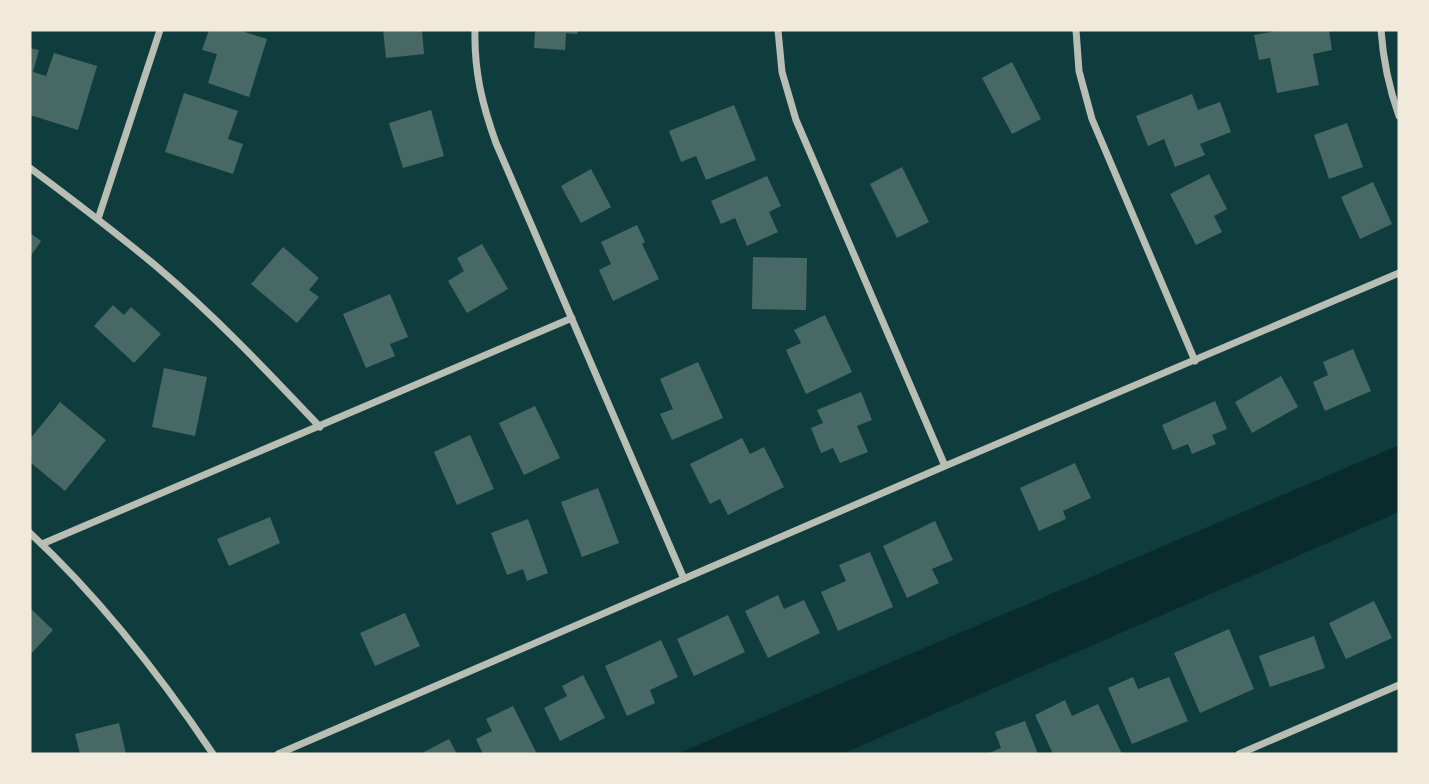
<svg xmlns="http://www.w3.org/2000/svg" width="1429" height="784" viewBox="0 0 1429 784" font-family="Karla,sans-serif">
<rect width="100%" height="100%" fill="#0f3d3e"/>
<path fill="#0a2a2b" d="M1399,445v67l-557,242h-165z"/>
<path fill="#486865" d="M209,30h29l29,9 -18,58 -41,-14 9,-29 -15,-4z
M383,30h39l2,24 -38,4z
M535,30h43l-1,4 -11,-1 -1,17 -31,-2z
M1281,30h48l3,20 -19,4 6,31 -42,8 -7,-35 -11,2 -5,-25z
M30,48l9,2 -6,22 13,4 8,-23 43,13 -19,64 -48,-15z
M1012,62l29,57 -29,15 -30,-56z
M184,93l54,18 -10,28 15,5 -10,30 -68,-22z
M1192,94l6,16 22,-8 11,30 -31,12 5,11 -30,12 -11,-28 -16,7 -12,-30z
M734,105l22,55 -50,20 -10,-24 -15,6 -12,-31z
M431,110l13,46 -41,12 -14,-45z
M1347,123l16,44 -34,12 -15,-44z
M902,167l27,55 -32,16 -27,-54z
M591,169l20,38 -30,16 -20,-37z
M1209,174l18,35 -13,7 8,16 -26,13 -26,-51z
M767,176l14,30 -12,6 9,20 -31,14 -12,-28 -14,6 -10,-23z
M1373,182l19,42 -32,15 -19,-42z
M637,225l8,17 -3,2 17,35 -46,22 -14,-31 12,-6 -10,-22z
M30,233l11,8 -11,16z
M482,244l26,45 -41,24 -19,-32 16,-10 -7,-13z
M283,247l36,31 -10,12 10,7 -22,26 -46,-39z
M753,257l54,1 -1,52 -54,-1z
M390,294l18,43 -18,7 5,12 -29,12 -23,-54z
M113,305l11,10 7,-8 30,27 -27,29 -40,-37z
M825,315l27,57 -46,22 -20,-44 15,-7 -7,-13z
M1353,349l18,42 -46,20 -12,-29 15,-7 -5,-13z
M698,362l25,56 -51,22 -12,-26 13,-5 -13,-30z
M164,368l43,9 -12,59 -43,-9z
M1281,376l17,31 -46,26 -17,-31z
M861,392l11,28 -15,6 11,26 -28,11 -7,-15 -12,5 -10,-25 12,-5 -6,-13z
M1215,401l12,28 -15,6 4,9 -24,10 -4,-10 -15,6 -11,-25z
M60,402l46,38 -41,51 -35,-29v-23z
M535,406l25,52 -36,17 -25,-52z
M470,435l24,54 -37,16 -23,-53z
M742,438l8,16 14,-7 20,40 -56,28 -8,-16 -10,5 -20,-40z
M1075,463l16,35 -28,13 3,8 -27,12 -19,-43z
M598,488l21,55 -37,14 -21,-55z
M270,517l10,26 -51,23 -12,-27z
M528,519l20,54 -21,8 -4,-12 -16,6 -16,-42z
M935,521l18,39 -21,9 7,14 -32,15 -24,-52z
M870,552l23,55 -55,24 -17,-39 25,-11 -7,-16z
M778,595l6,14 20,-9 16,33 -52,25 -23,-47z
M1374,601l18,37 -46,21 -17,-36z
M30,608l23,22 -23,25z
M405,613l15,33 -45,20 -15,-33z
M728,615l17,37 -51,24 -17,-37z
M1229,629l25,60 -54,24 -26,-60z
M1314,636l11,32 -55,19 -11,-31z
M661,640l17,37 -28,13 5,13 -28,13 -22,-50z
M583,675l22,43 -45,23 -16,-33 23,-12 -5,-10z
M1133,677l5,12 31,-12 19,44 -56,23 -24,-56z
M1065,700l7,16 26,-12 24,50h-37v-1l-3,1h-29l-18,-39z
M513,706l23,46 -4,2h-49l-7,-15 16,-8 -6,-12z
M1025,721l13,33h-51l14,-6 -6,-16z
M119,723l7,31h-46l-5,-20z
M449,739l8,15h-37z"/>
<g fill="none" stroke-linecap="round" stroke-linejoin="round">
<path stroke="#b8beb3" stroke-width="7" d="M475,30c-1,41 7,74 21,113l188,436
M778,30l4,42 14,48 149,346
M1076,30l3,41 13,48 103,242
M1381,30c2,29 8,58 18,86
M30,168c43,32 85,64 126,98 59,50 111,105 164,161
M98,219l62,-189
M30,533c70,65 130,142 183,221
M42,544l530,-226
M278,754l667,-288 454,-193
M1239,754l160,-69"/>
</g>
<rect width="1429" height="784" fill="none" stroke="#f1e9da" stroke-width="63"/>
</svg>
